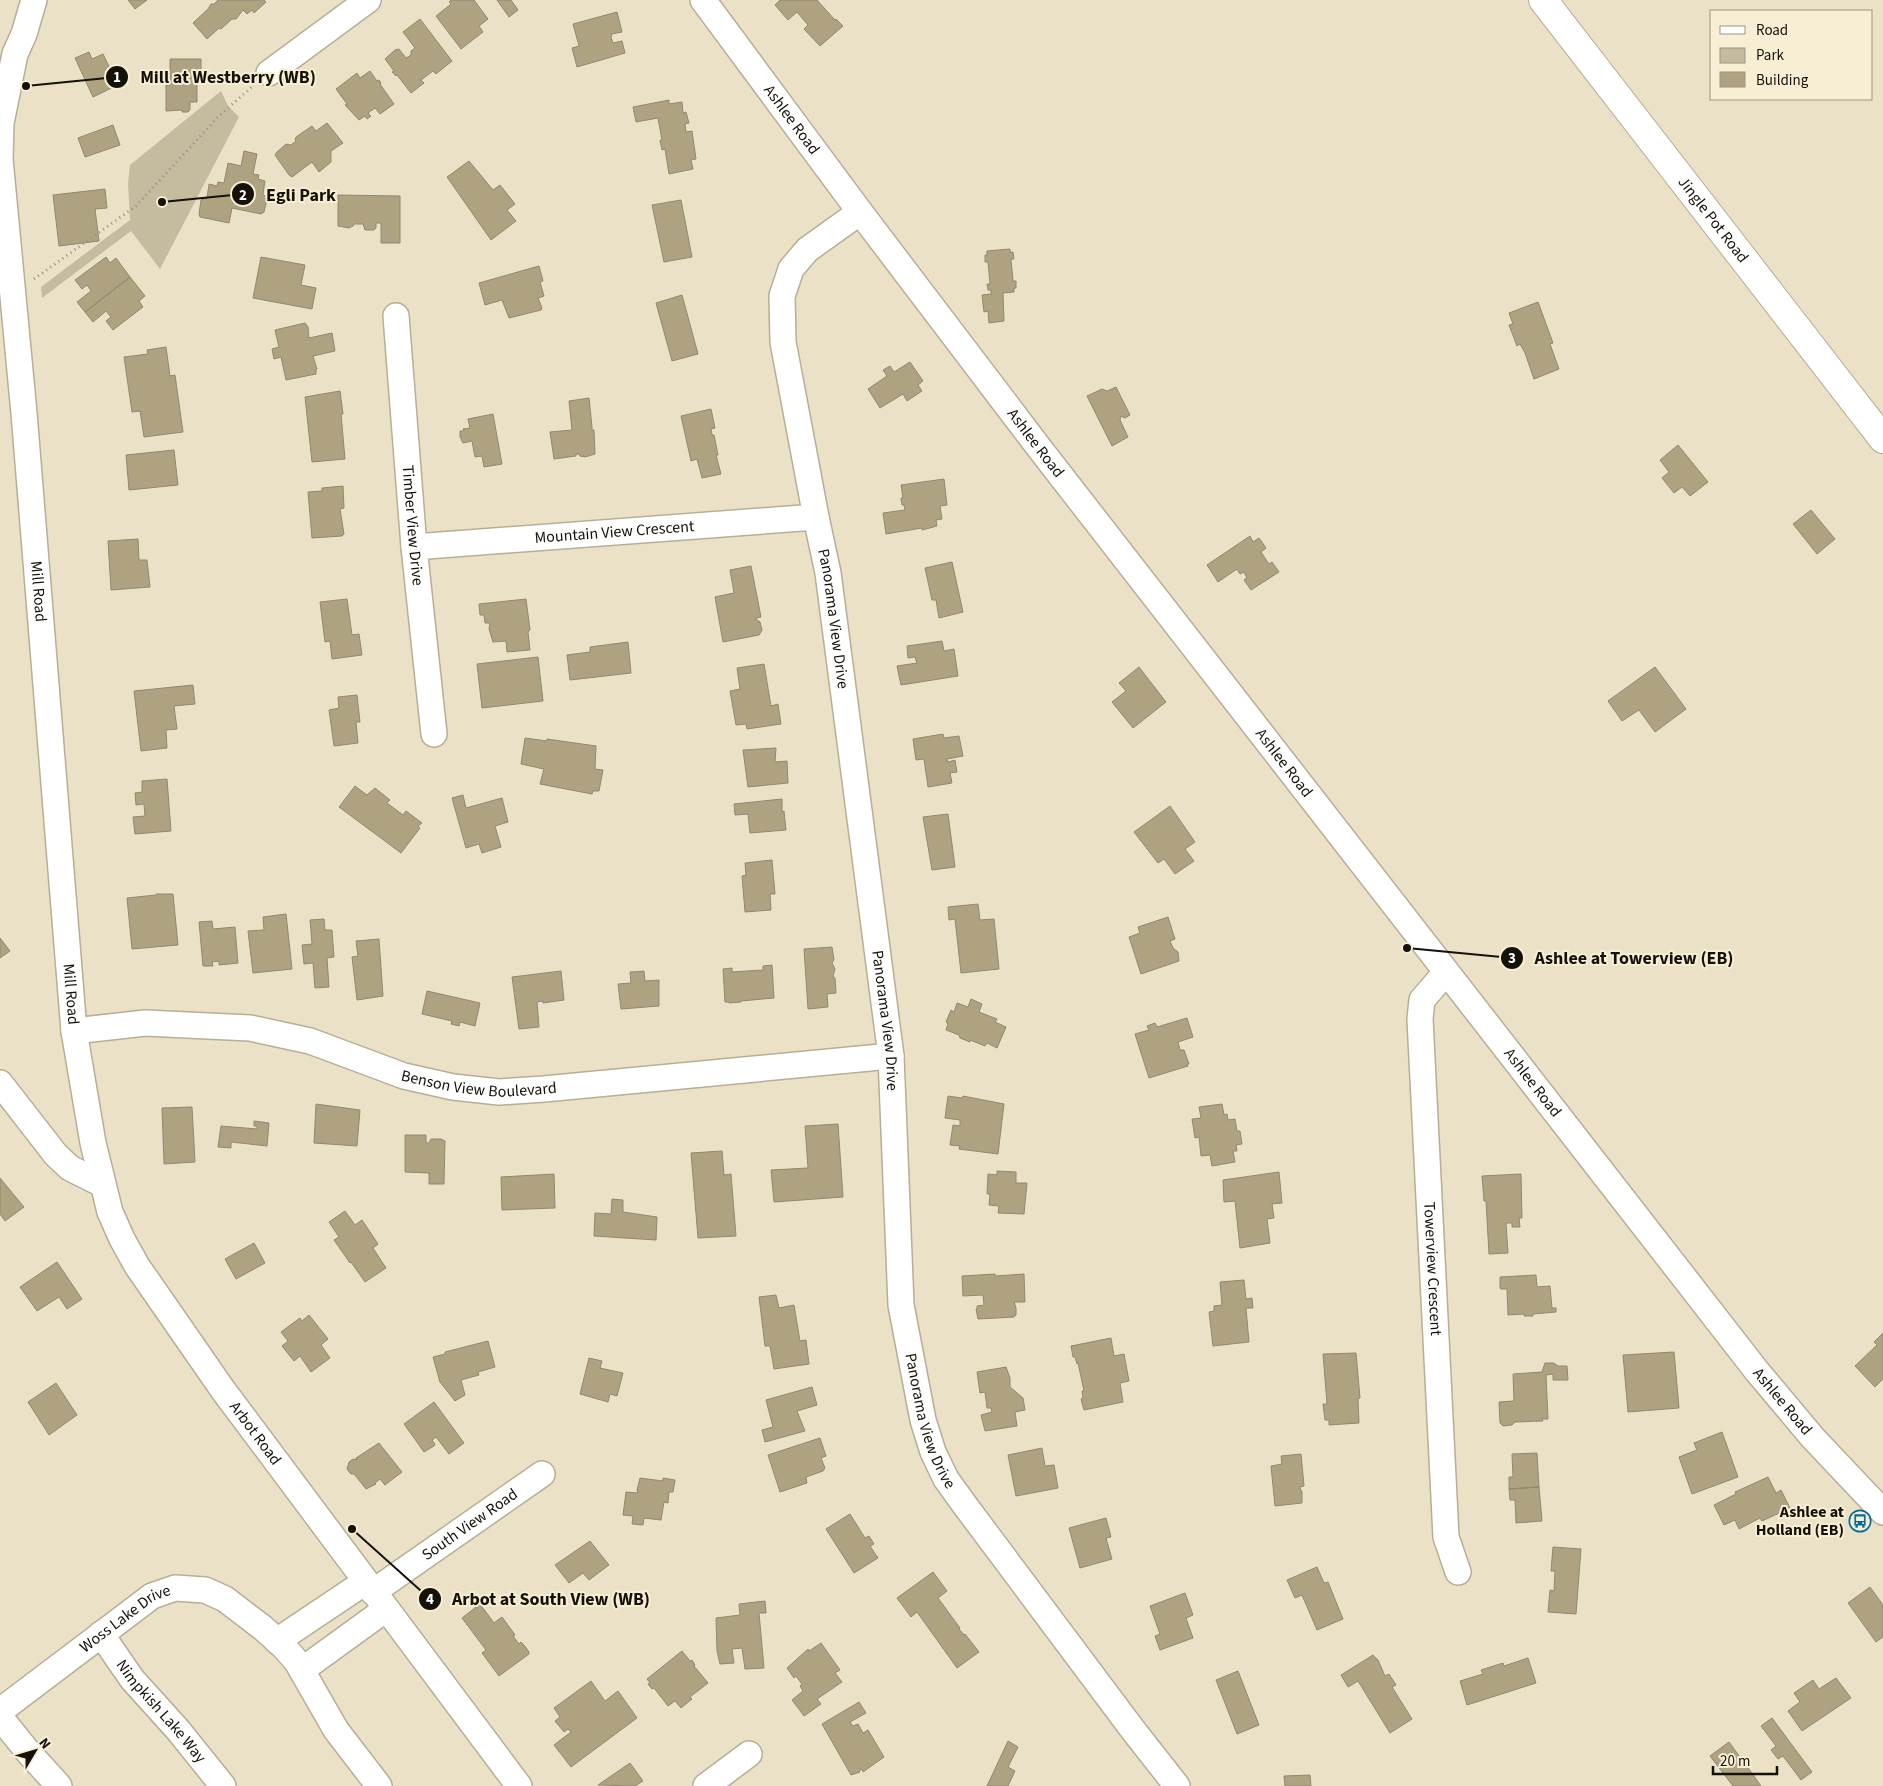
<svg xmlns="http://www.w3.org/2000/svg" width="1883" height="1786" viewBox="0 0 1883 1786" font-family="'Source Sans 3',sans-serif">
<rect width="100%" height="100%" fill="#eae1c7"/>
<path fill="#c5bb9f" d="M221,91l7,15 11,11 -79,152 -29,-38 -89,67 -1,-11 89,-67 -2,-37 2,-18z"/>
<path fill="#aea280" stroke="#918871" d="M128,0h19l-12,9z
M218,0h46l2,2 -12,11 -2,-3 -5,4 -4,-4 -7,9h-4l-11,10 -2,-1 -12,11 -14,-16 15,-14 3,-5h3z
M451,0h23l14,19 -9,7 4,6 -22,17 -25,-33 15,-12 -2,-2z
M497,0h14l7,10 -9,7z
M780,0h37l18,20 1,-1 7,7 -23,20 -16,-17 4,-4 -11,-13 -9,8 -13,-15z
M617,12l5,20 -10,2 -1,3 2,6 9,-2 3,12 -48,14 -5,-19 7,-2 -6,-22z
M420,19l32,42 -16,13 -3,-3 -12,9 3,3 -13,10 -14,-18 -1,1 -4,-4 2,-1 -9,-12 10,-9 4,-1 7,9 5,-3v-4l4,-3 -12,-16z
M89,52l3,7 11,-5 15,31 -25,12 -18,-39z
M170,59h31v23h-4v20h-7v8l-2,2h-6v-2l-16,1v-26h4z
M370,71l7,10 2,-1 2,3 -1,1 14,20 -14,10 -5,-6 -7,5 3,3 -4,3 -2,-3 -6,4 -14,-15 2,-1 -11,-15 21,-16 3,5z
M669,100v4l13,-2 1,11 3,-1 3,11 -4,1 1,8 6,-1 4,28 -5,1 2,9 -24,5 -4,-25 -3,1 -2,-10h2l-4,-22 -22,4 -3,-15z
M327,123l16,20 -12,8v11l-12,10 -7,-10 -20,15 -3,-2 -14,-20 2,-3 9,-8 5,1 5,-4 -1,-1 1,-3 16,-11 4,5z
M113,125l7,20 -35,12 -7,-19z
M244,151l13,3 -4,20 6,1 -1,4 7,2 -2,13 4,5 -3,13 -3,2 -29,-6 -3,15 -29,-6 -1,-3 2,-14 6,-2 2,-14 8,2 1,-4 6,1 4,-20 13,3z
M469,161l24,29 7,-5 15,19 -8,6 9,11 -25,19 -44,-63z
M105,189l2,19 -12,1 4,32 -40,5 -6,-51z
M338,195l62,1v47h-19v-20h-5v5l-2,2h-9l-2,-6h-9l-1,2 -4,2 -11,-2z
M681,200l11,57 -28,5 -12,-57z
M1010,249v3h3l1,7h-3l2,22h3v7h-2v4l-11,1 1,28 -15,2 -1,-12 -4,1 -2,-17 9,-1v-4h-3l-1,-6h3l-2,-22h-3v-7h2v-4z
M106,257l4,6 6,-5 14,19 -45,35 -8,-10 14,-11 -4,-6 -5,4 -7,-9z
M261,257l44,8 -4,20 15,3 -4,21 -59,-11z
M539,266l4,15 -3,1 4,14 -6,2 4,10 -1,2 -32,8 -7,-18 -17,5 -6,-22z
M130,277l15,19 -6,5 4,6 -30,23 -7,-9 5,-4 -5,-6 -13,11 -8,-10z
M682,295l16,59 -26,7 -16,-58z
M1538,302l15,41 -3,1 9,25 -25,10 -9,-26 -5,-9 -3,2 -8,-21 4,-1 -4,-11z
M305,323l3,4 1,11 23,-5 3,18 -22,5 4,13 -1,1v4l-30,6 -5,-23 -7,2 -2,-10 7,-2 -4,-17z
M166,347l4,29 5,-1 8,57 -39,5 -4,-26 -8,1 -8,-55 24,-3 -1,-4z
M910,362l13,19 -5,4 4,6 -15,10 -4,-7 -23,14 -12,-19 19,-13 -4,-6 7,-4 4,6z
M1116,387l14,28 -5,3 -4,-2 -1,4 8,17 -16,9 -25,-50 15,-7 5,2z
M340,391l3,23h-2l4,45 -33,3 -7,-65z
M589,398l3,29v3h2l1,24 -10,3 -5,-1 -1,-2h-3v2l-22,3 -4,-27 22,-2 -3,-29z
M711,409l4,19 -4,1 1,6h2l4,20h-2l5,19 -19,4 -5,-19 -6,2 -10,-45z
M493,414l9,50 -18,3 -2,-11 -7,1 -3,-16 -9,2 -3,-6v-6h4l-1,-2 7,-1 -2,-9z
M1678,445l30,37 -18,14 -8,-9 -8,6 -12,-15 7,-6 -9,-12z
M174,450l4,35 -49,5 -3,-35z
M944,479l3,26 -7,1 2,13 -6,1 1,6 -15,4v-2l-36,6 -3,-21 22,-3 -1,-5h-2l-1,-7h2l-2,-13z
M343,486l1,22 -4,1 4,25 -2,2 -30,2 -4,-46 14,-1v-3z
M1811,510l24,29 -18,15 -24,-30z
M1250,536l3,6 6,-4 7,10 -5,4 8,12 3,-2 7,10 -28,18 -7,-10 3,-2 -3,-6 -4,2 -3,-5 -19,13 -11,-17z
M138,539l1,21h8l3,27 -39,3 -3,-49z
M952,562l11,50 -24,6 -3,-18h-4l-7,-32z
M751,566l10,51 -5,1 1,2 3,2 2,8 -3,5 -36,7 -8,-45 19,-4 -4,-23z
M347,599l5,36 7,-1 3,21 -30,4 -2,-18 -5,1 -5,-40z
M526,599l4,31 -2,2 2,18 -23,2 -1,-11 -13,1 -4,-13 1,-6h-5l-1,-8h-4l-1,-11z
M942,641l2,10 10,-2 4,27 -57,9 -4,-19 20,-3 -2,-6 -7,1 -1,-12z
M628,642l3,31 -61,7 -3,-25 23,-3v-5z
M538,657l5,44 -61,7 -5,-44z
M764,664l7,42 7,-2 3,20 -34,5 -1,-5 -10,1 -6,-34 10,-2 -3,-21z
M1139,667l27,35 -33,26 -21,-26 14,-11 -7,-8z
M1655,667l31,42 -31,23 -16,-22 -17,11 -14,-20z
M193,685l2,19 -21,2 3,23 -11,1 1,18 -26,3 -7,-60z
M357,695l3,27h-4l2,21 -24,3 -5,-36 10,-2 -1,-11z
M943,734l1,4 15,-2 4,20 -16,3 1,3 7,-2 2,12 -7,1 2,10 -24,4 -4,-28 -8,1 -3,-21z
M525,738l22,3v-2l49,7 -1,23 8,1 -4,21h-6l-1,3 -52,-10 4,-15 -23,-5z
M776,748l-1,14 12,-1 1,22 -40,4 -5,-37z
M167,779l4,52 -36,3 -2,-17 12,-1 -1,-12 -8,1 -1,-12 7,-1v-11z
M355,786l12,9 8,-7 15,12 -3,3 16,12 3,-4 16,12 -4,3 2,2 -19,25 -62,-46z
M463,795l3,13 36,-10 6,24 -13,4 6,21 -19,6 -3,-9 -13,4 -14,-50z
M782,799v13l2,-1 2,19 -36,3 -2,-19 -13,1 -1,-11z
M1170,806l25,36 -10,7 9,12 -19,13 -11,-15 -6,4 -24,-31z
M948,814l7,53 -23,3 -9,-53z
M772,860l3,34h-5l1,16 -26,2 -3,-36 4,-1 -1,-12z
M156,894h17l5,51 -46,4 -5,-51 29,-3z
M978,904l2,16 14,-1 5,50 -38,4 -6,-54 -6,1 -1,-13z
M286,914l6,55 -39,4 -5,-42 16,-1 -1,-13z
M1168,917l7,22 -5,2 3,7 5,4 1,9 -38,13 -12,-37 11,-4 -2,-6z
M324,919l1,11h7l2,27 -7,1 2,29 -14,1 -2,-25 -9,1 -2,-19 10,-1 -2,-24z
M212,921l1,8 22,-2 3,36 -19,2v-4l-7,1 1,4h-10l-4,-44z
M0,938l10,13 -10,7z
M379,939l4,57 -26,4 -5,-43 6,-1 -2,-15z
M832,947l2,13 -2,3 3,6 -2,7 2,2 1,15 -9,1 1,13 -20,2 -4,-60z
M772,965l2,33 -33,3v1l-12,1v-1h-4l-2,-33 9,-1v4l31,-2v-4z
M561,971l3,29 -21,3v-2l-6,1 2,25 -20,2 -7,-52z
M644,971l1,10 14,-1v26l-38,3 -3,-25 13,-1 -1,-11z
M427,991l53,12 -5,23 -15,-4 -1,4 -8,-2 1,-3 -30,-7z
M971,999l11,5 -3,8 18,7 -2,3 11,5 -9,21 -10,-5 -2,3 -15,-6v2l-10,-4 -1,-3 -13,-5 2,-6 -2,-2 5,-12 3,2 3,-9 11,4z
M1187,1018l6,19 -15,5 2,8h4l5,14h-2l1,2 -39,12 -14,-44 14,-4 -2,-4 8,-3 2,4z
M948,1096l14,2 1,-2 41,8 -6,50 -39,-5 1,-3 -10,-1 3,-20 7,1v-6l-15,-2z
M316,1104l44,6 -3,36 -43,-3z
M1222,1104l2,11 3,-1 1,6 7,-1 2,12h3l2,13 -6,1 1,6h-4l2,11 -23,4 -2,-11 -9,1 -2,-19 -4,1 -3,-19 9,-1 -2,-11z
M192,1107l3,55 -31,2 -2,-56z
M254,1121l15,2 -2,23 -36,-4v6l-13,-1 3,-21 36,3v-3h-3z
M838,1124l5,73 -69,5 -3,-32 37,-2 -3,-42z
M405,1135h21v8h3l2,-4h10l4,2 -1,43h-15v-11l-24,-1z
M722,1151l2,24 7,-1 5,62 -38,2 -7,-85z
M997,1171l19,1v11h11l-3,31 -26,-1 1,-7 -10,-1 1,-11h-3l1,-20 9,1z
M1279,1172l3,31 -10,1 2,14 -7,1 3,24 -30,5 -5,-47 -11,1 -1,-22z
M554,1174l1,34 -53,2 -1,-33z
M1521,1174l1,44h-3l1,9h-8v-4h-6l2,30 -19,1 -3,-53h-2l-2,-25z
M0,1178l24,29 -19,14 -5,-7z
M612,1199l11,1v12l34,5 -1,23 -62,-4 1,-23 16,1z
M345,1211l10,14 7,-5 16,24 -5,4 13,20 -21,14 -14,-20 -1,1 -16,-23 5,-3 -10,-15z
M254,1243l11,20 -29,16 -11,-20z
M57,1262l25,37 -15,10 -8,-12 -22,14 -17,-24z
M995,1274v2l29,-2 1,28h-11l2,6v7l-2,2 -36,2 -2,-10h1v-3l7,-1 -1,-10 -20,1 -1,-20z
M1536,1275l1,12 13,-1 2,22h4v4l-23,2v2h-9v-2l-16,1 -1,-26h-6l-1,-1v-11z
M1244,1280l2,19 6,-1 1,10h-7l3,34 -36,4 -4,-34 5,-1v-5l8,-1 -2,-23z
M776,1295l3,13 15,-3 6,36 6,-1 3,24 -35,5 -4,-23h-5l-6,-49z
M309,1315l19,24 -7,6 9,13 -19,14 -11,-16 -6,5 -12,-15 6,-5 -7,-9 19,-14 2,3z
M1883,1333v46l-8,8 -20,-21 22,-21 -3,-3z
M1111,1338l3,18 10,-2 5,27 -9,2 3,19 -39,8 -3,-11 2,-1 -1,-7h2l-6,-28 -1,1 -2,-7h-2l-2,-11z
M488,1341l7,26 -17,5 1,3 -18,5 4,15 -10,6 -15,-19 -7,-25 12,-3v-2z
M1674,1352l5,56 -51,4 -5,-57z
M1356,1353l4,45 -2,1 1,24 -30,2v-5h-4l-2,-16h4l-4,-50z
M589,1358l13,3 -2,7 23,5 -6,23 -7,-2 -2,8 -28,-8z
M1545,1363h9l4,3h9l1,14h-15v-6l-7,1 2,44h-6l1,2 -28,1 -3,3 -9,1 -3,-3 -1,-21 15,-1 -1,-27 29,-2z
M1006,1367l4,11v9l13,11 2,12 -10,2 2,14 -32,5 -4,-16 11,-3 -1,-4h-4l-2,-16 -5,1 -3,-21z
M56,1383l21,32 -28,20 -21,-33z
M812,1387l5,18 -20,6 8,20 -40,11 -3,-12 11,-3 -7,-27z
M434,1402l30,41 -15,11 -13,-17 -4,3 3,4 -1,2 -10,6 -20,-28z
M1722,1432l16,45 -46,17 -13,-37 18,-7 -3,-7z
M820,1438l6,18 -5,2 4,10 -2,3 -17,6 1,6 -27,9 -12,-37z
M379,1443l23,29 -17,13 -5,-6 -5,4 1,1 -10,5 -12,-15h-3l-4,-5 2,-7 4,-3 4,1 -1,-2z
M1042,1448l3,18 9,-1 4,23 -42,8 -8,-41z
M1537,1453l2,34 -30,2v-12h4l-1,-23z
M1301,1454l3,32 -4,1 1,4h1v12l-27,3 -4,-40 11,-2 -1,-8z
M1768,1477l8,16 5,-3 9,18 -28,13 -2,-3 -21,11 -4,-9 -11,5 -10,-20 22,-11 -1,-2z
M640,1478l23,3v-3l12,2 -2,12h-4l-1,11 -4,-1 -3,18 -17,-2 -1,7 -11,-1 1,-8 -10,-1 3,-23 12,1 -1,-3z
M1539,1487l3,34 -26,2 -1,-23h-5l-1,-11z
M850,1514l15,24 4,-2 5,8 -4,2 8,12 -24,15 -28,-44z
M1106,1518l5,19 -5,1 6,21 -32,9 -11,-40z
M590,1541l19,24 -20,15 -6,-7 -14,10 -14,-18z
M1553,1547l28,2 -5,65 -28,-2 2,-22 4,1 1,-20h-4z
M1317,1567l7,16 4,-1 15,37 -26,11 -15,-35 -7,3 -8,-18z
M933,1572l14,19 -9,7 22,30 -1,1 5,6 1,-1 14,18 -22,16 -40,-56 -6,5 -14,-19z
M1870,1587l13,18v32l-7,5 -28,-39z
M1185,1593l8,22 -7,3 7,20 -33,12 -5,-14 5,-2 -10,-28z
M765,1601l1,12h-7l5,55 -19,1 -3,-21 -10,1 2,14 -14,1 -3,-13 -1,-33 24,-3 -1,-11z
M480,1604l14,19 8,-6 13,18 -2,1 6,8 2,-2 3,3 5,7v2l-30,22 -17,-23 4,-3 -24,-32z
M821,1643l19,27 -5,3 7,9 -25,17 4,5 -17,12 -12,-16 11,-9 -3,-5 2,-2 -6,-8 -2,2 -7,-10 21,-19 1,2z
M682,1651l8,10 2,-1 3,5 -1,1 14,17 -18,14 2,2 -11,9 -6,-7 -7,5 -14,-18 -2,1 -4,-5 2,-1 -3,-4z
M1373,1655l5,5 7,16 4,-2 7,11 -4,2 20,32 -22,14 -32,-52 -10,6 -7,-12z
M1528,1658l8,25 -69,22 -7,-24 23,-7 -2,-4 22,-7 1,3z
M1238,1671l21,54 -22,9 -21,-54z
M1836,1678l15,20 -49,33 -14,-20 12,-9 -6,-9 19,-13 6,9z
M591,1681l14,20 13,-10 19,27 -66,49 -17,-22 17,-13 -3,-3 -4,3 -9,-11 5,-4 -6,-9z
M859,1702l7,11 -16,9 3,4 5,-2 5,9 5,-3 16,27 -21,15 -1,-3 -3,2 1,1 -9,3 -29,-51z
M1772,1718l40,54 -11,8 -18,-24 -5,3 -7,-9 5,-4 -15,-20z
M1008,1741l10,6 -10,20 7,4 -7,15h-21z
M1729,1742l25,34 7,10h-28l-23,-30z
M630,1763l13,18 -8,5 -37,-1z
M1310,1775l1,11h-26l-1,-10z"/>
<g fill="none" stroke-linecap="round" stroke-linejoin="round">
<g stroke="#b7ae96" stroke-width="28">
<g id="street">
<path id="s1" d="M34,0l-10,34 -9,20 -14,69 -1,36 24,254 50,618 19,112 17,69 12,27 15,27 86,124 296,396"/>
<path id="s2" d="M703,0l157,212 180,237 716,921 57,68 70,74"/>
<path d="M269,73l99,-73"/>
<path id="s3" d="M860,212l-53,38 -16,19 -9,27 1,46 33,175 12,56 63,483 10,249 22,115 10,32 13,27 18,25 169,226 44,56"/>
<path id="s4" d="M396,316l18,231 20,187"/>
<path id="s5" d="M414,547l402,-30"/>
<path id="s6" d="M1446,972l-24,28 -2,19 26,518 12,35"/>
<path id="s7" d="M74,1031l71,-8 105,5 60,13 94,35 49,11 46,5 45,-3 347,-33"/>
<path d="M0,1083l56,72 14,13 32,16"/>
<path id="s8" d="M373,1592l169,-118"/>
<path id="s9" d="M101,1634l31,45 46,51 45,56"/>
<path d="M277,1641l88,-59"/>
<path d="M302,1670l84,-61"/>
<path id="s10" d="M0,1711l152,-115 23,-8 30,2 20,9 38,29 22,20 12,14 39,68 43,56"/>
<path d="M0,1717l29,36 30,33"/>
<path d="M706,1786l43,-32"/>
</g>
</g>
<g stroke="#b7ae96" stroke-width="30">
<g id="secondary">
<path id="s11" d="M1543,0l340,439"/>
</g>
</g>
<path stroke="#98917e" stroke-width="3" stroke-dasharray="1 4" stroke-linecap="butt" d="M34,279l102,-73 83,-90 34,-30"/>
<use href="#street" stroke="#fff" stroke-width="25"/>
<use href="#secondary" stroke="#fff" stroke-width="28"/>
</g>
<defs>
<g id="bus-ring" transform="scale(1.125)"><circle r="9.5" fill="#f7eed4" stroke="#056d9a" stroke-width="1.5"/><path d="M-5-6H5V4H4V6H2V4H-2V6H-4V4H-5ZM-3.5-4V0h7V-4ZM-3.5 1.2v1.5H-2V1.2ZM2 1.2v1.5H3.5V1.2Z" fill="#056d9a"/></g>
</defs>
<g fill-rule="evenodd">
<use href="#bus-ring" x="1860" y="1521"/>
</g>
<g text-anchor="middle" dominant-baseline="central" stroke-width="4" stroke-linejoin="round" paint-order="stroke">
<g font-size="16" fill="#141108" stroke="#f7eed4">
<text stroke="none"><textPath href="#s2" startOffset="149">Ashlee Road</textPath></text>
<text stroke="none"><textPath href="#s11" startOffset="278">Jingle Pot Road</textPath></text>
<text stroke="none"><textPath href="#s2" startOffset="554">Ashlee Road</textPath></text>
<text stroke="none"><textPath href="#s4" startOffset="210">Timber View Drive</textPath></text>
<text stroke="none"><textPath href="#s5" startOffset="201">Mountain View Crescent</textPath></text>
<text stroke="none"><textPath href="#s1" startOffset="598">Mill Road</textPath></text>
<text stroke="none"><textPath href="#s3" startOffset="446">Panorama View Drive</textPath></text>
<text stroke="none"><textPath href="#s2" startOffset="959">Ashlee Road</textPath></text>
<text stroke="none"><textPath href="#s1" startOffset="1002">Mill Road</textPath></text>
<text stroke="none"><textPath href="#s3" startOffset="851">Panorama View Drive</textPath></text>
<text stroke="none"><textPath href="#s7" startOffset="414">Benson View Boulevard</textPath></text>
<text stroke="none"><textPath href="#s2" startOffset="1364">Ashlee Road</textPath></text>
<text stroke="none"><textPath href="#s6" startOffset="306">Towerview Crescent</textPath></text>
<text stroke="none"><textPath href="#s2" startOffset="1769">Ashlee Road</textPath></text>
<text stroke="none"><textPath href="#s3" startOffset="1256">Panorama View Drive</textPath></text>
<text stroke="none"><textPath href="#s1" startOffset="1489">Arbot Road</textPath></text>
<text stroke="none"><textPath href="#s8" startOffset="118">South View Road</textPath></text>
<text stroke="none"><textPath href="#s10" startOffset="156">Woss Lake Drive</textPath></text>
<text stroke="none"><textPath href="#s9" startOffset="98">Nimpkish Lake Way</textPath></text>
</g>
<g font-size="16" font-weight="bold" fill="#141108" stroke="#f7eed4" text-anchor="end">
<text x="1844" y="1512">Ashlee at<tspan x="1844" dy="18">Holland (EB)</tspan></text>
</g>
</g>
<path fill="none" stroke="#141108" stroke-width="2" d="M26 86L117 77M162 202L243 194M1407 948L1512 958M352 1529L430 1599"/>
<g fill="#141108" stroke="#f7eed4" stroke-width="2">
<circle cx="26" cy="86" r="5"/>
<circle cx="162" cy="202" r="5"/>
<circle cx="1407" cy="948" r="5"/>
<circle cx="352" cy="1529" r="5"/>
<circle cx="117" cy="77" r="12"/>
<circle cx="243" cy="194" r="12"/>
<circle cx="1512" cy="958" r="12"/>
<circle cx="430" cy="1599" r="12"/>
</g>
<g font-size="15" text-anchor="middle" font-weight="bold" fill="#fff">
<text x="117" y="82">1</text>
<text x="243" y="200">2</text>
<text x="1512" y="963">3</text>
<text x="430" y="1604">4</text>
</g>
<g font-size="18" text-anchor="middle" font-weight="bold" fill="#141108" stroke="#f7eed4" stroke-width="4" stroke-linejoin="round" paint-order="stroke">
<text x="228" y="83">Mill at Westberry (WB)</text>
<text x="301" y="201">Egli Park</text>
<text x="1634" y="964">Ashlee at Towerview (EB)</text>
<text x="551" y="1605">Arbot at South View (WB)</text>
</g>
<rect x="1710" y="10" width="162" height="90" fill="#f7eed4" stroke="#9c9682"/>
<rect x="1720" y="26" width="25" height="8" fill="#ffffff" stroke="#9c9682"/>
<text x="1756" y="35" font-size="15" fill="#141108">Road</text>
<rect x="1720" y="48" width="25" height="15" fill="#c5bb9f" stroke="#9c9682"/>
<text x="1756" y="60" font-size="15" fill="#141108">Park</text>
<rect x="1720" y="72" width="25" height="15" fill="#aea280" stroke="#9c9682"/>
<text x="1756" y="85" font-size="15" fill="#141108">Building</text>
<g transform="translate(35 1751) rotate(52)" stroke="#f7eed4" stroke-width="4" paint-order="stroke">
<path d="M0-4L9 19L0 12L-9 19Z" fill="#141108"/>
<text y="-8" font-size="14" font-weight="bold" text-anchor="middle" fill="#141108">N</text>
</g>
<path d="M1713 1766v8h64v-8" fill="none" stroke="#141108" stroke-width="2.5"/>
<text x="1720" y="1766" font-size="15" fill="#141108" stroke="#f7eed4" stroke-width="4" paint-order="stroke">20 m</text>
</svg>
